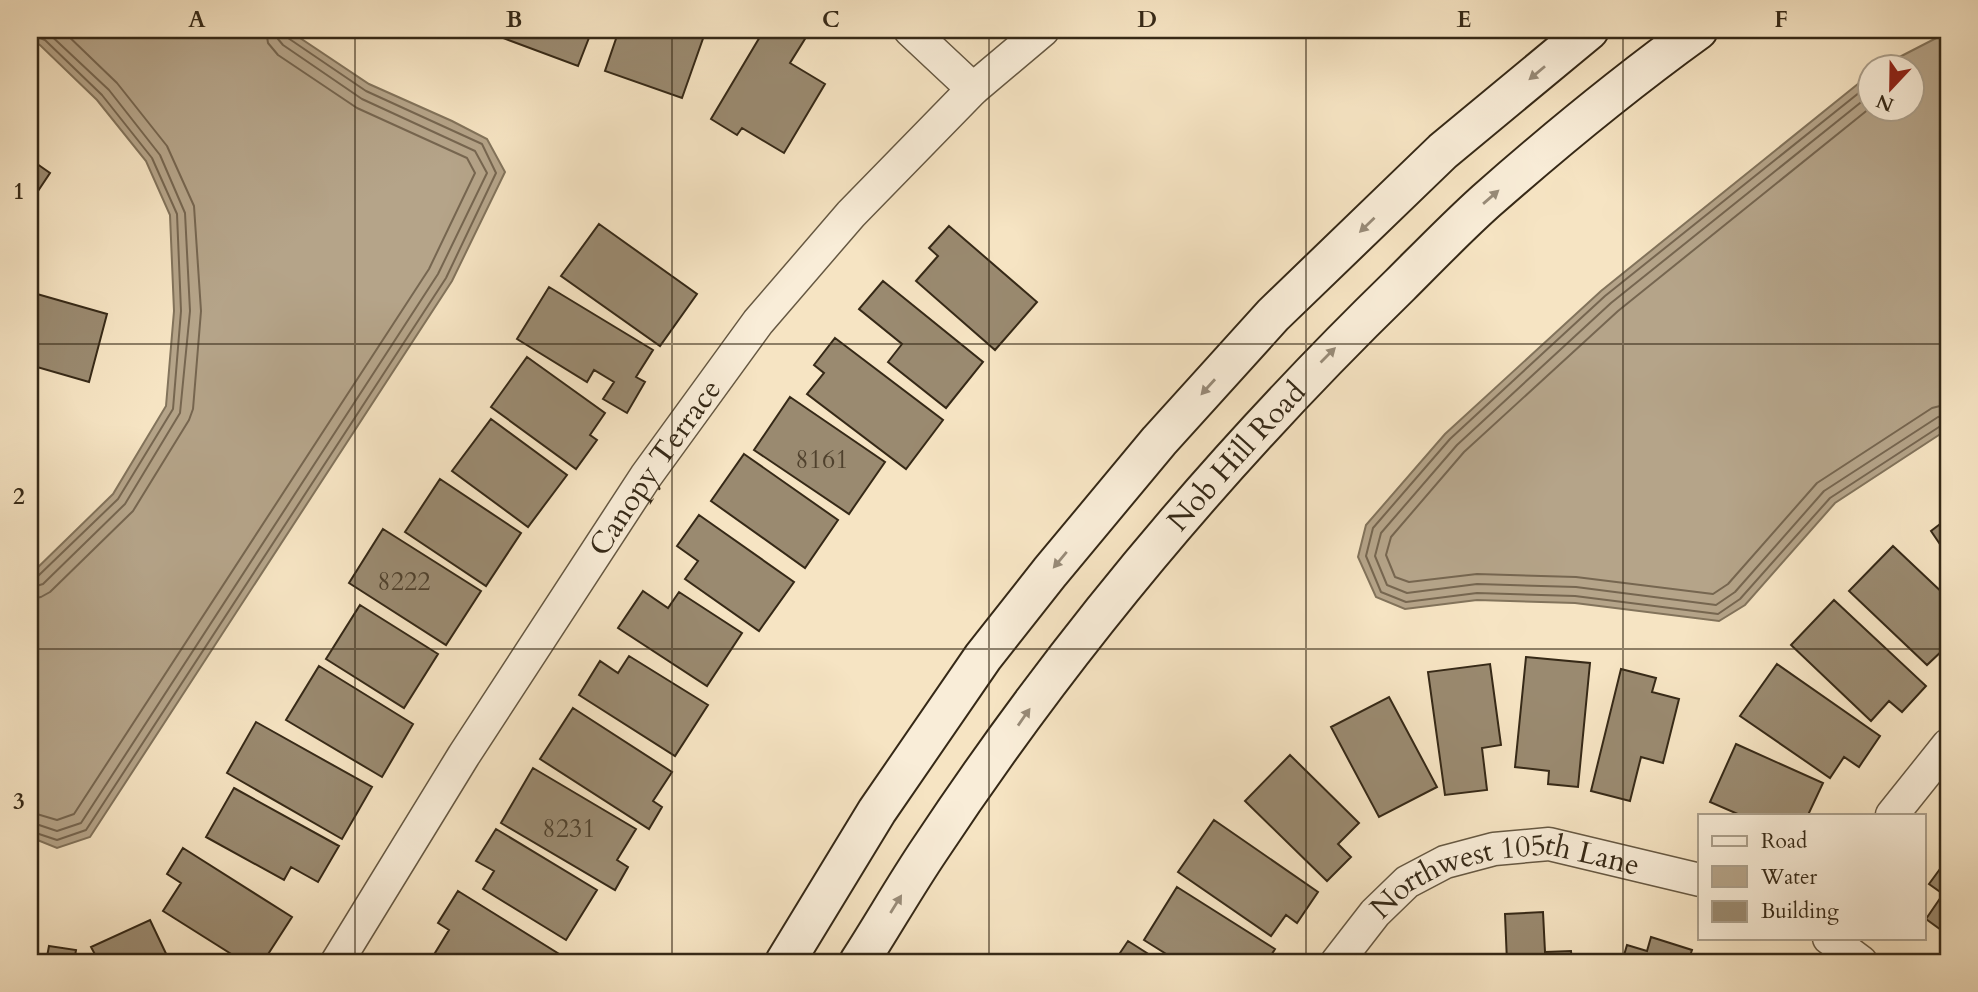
<svg xmlns="http://www.w3.org/2000/svg" width="1978" height="992" viewBox="0 0 1978 992" font-family="Cardo,serif">
<rect width="100%" height="100%" fill="#f6e4c3"/>
<filter id="stains"><feTurbulence type="fractalNoise" baseFrequency=".00286" numOctaves="4"/><feColorMatrix values="0 0 0 0 .2 0 0 0 0 .09 0 0 0 0 .02 0 0 0 .5 -.17"/></filter>
<radialGradient id="worn" r=".72"><stop offset=".6" stop-color="#630" stop-opacity="0"/><stop offset="1" stop-color="#630" stop-opacity=".3"/></radialGradient>
<path fill="#b5a489" stroke="#82735b" stroke-width="2" d="M30,30h258l81,54 83,37 35,18 18,33 -53,109 -362,556 -33,11 -27,-11v-262l83,-81 53,-88 8,-95 -4,-96 -24,-54 -49,-61 -57,-55 -10,-5z
M1948,32v397l-113,74 -90,102 -26,16 -144,-18 -98,-3 -72,9 -29,-12 -18,-40 8,-32 79,-91 156,-143 268,-216 1,33h42v-42h-30z"/>
<g fill="none" stroke-linecap="round" stroke-linejoin="round">
<path stroke="#766650" stroke-width="2" d="M30,34l15,6 57,55 50,63 25,56 4,97 -8,98 -55,90 -81,78 -7,2
M1870,84l-265,212 -155,143 -77,89 -7,28 15,36 25,10 71,-9 98,3 143,18 22,-15 90,-101 112,-73 6,-1
M1870,95l-259,208 -154,142 -76,88 -6,23 12,29 20,8 70,-9 99,3 140,18 19,-13 89,-101 114,-74 10,-2
M1870,108l-252,203 -154,141 -73,85 -5,18 9,22 14,5 68,-8 99,3 137,17 15,-10 89,-101 115,-75 16,-4
M30,588l13,-4 82,-80 55,-91 10,-102 -5,-98 -25,-58 -51,-65 -64,-60
M30,599l11,-2 9,-5 83,-81 56,-91 4,-11 8,-98 -7,-105 -27,-60 -50,-63 -55,-53
M30,812l27,8 17,-6 355,-545 46,-96 -8,-15 -110,-50 -79,-53 -10,-12 -2,-13
M30,822l27,9 24,-8 357,-549 49,-101 -12,-22 -113,-52 -79,-54 -5,-6 -2,-9
M30,831l27,9 29,-10 360,-552 50,-105 -14,-29 -116,-53 -78,-53 -3,-8"/>
</g>
<path fill="#9a8a70" stroke="#362917" stroke-width="2" d="M506,30h86l-14,36 -75,-28z
M619,30h87l-24,68 -77,-27z
M764,30h37l7,4 -18,29 35,21 -41,69 -42,-25 -5,7 -26,-16z
M30,159l20,14 -20,30z
M599,224l98,70 -37,52 -99,-70z
M949,226l88,76 -42,48 -79,-69 22,-25 -9,-8z
M883,281l100,81 -37,46 -58,-46 14,-18 -43,-35z
M549,287l104,63 -17,27 9,5 -18,31 -24,-14 11,-17 -20,-12 -7,12 -70,-43z
M30,292l77,22 -18,68 -59,-17z
M835,338l108,82 -37,49 -99,-75 17,-21 -10,-8z
M527,357l78,56 -15,22 7,5 -21,29 -85,-62z
M790,397l95,65 -36,52 -95,-64z
M491,419l76,56 -39,52 -76,-56z
M744,454l94,66 -33,48 -94,-67z
M440,479l81,54 -35,53 -81,-54z
M699,515l95,67 -35,49 -74,-52 13,-18 -21,-15z
M1948,518v38l-17,-25z
M383,529l98,62 -35,54 -97,-62z
M1893,546l55,52v55l-4,-4 -17,16 -78,-74z
M643,591l25,17 11,-16 63,41 -35,53 -89,-58z
M1834,600l92,86 -24,26 -13,-11 -18,20 -80,-76z
M360,605l78,49 -34,54 -78,-49z
M629,656l79,49 -33,51 -96,-61 21,-34 18,12z
M1526,657l64,6 -12,124 -30,-3 1,-13 -34,-4z
M1490,664l11,81 -19,3 5,42 -42,5 -17,-123z
M1777,664l103,72 -21,31 -15,-10 -14,21 -90,-62z
M319,666l94,58 -31,53 -96,-57z
M1621,669l35,9 -4,14 27,7 -16,64 -22,-6 -11,44 -39,-10z
M1389,697l48,90 -58,30 -48,-90z
M573,708l99,64 -19,29 9,6 -13,22 -109,-70z
M256,722l116,65 -30,52 -115,-66z
M1736,744l87,39 -15,32h-68l-30,-13z
M1290,755l69,68 -21,21 13,13 -24,24 -82,-80z
M533,768l103,61 -19,31 11,7 -13,23 -114,-67z
M234,788l105,58 -21,36 -27,-15 -7,13 -78,-43z
M1214,820l104,72 -21,31 -11,-8 -15,21 -93,-64z
M496,829l101,61 -31,50 -83,-51 11,-18 -18,-10z
M183,848l109,69 -29,45h-19l-81,-51 18,-28 -14,-9z
M1948,858v77l-22,-16 17,-25 -14,-10z
M1177,887l98,62 -8,13h-88l-35,-22z
M458,891l114,71h-122l-15,-9 14,-23 -11,-7z
M1543,912l2,40 26,-1 1,11h-65l-2,-48z
M150,920l20,42h-71l-8,-15z
M1651,937l41,13 -4,12h-66l5,-17 20,6z
M1128,941l33,21h-47z
M49,946l27,4 -2,12h-28z"/>
<g fill="none" stroke-linecap="round" stroke-linejoin="round">
<g stroke="#665842" stroke-width="35">
<g id="street">
<path d="M910,30l63,59"/>
<path d="M1892,815l56,-70"/>
<path d="M1829,938l32,24"/>
<path id="s1" d="M337,962l127,-207 182,-279 112,-154 93,-108 122,-125 70,-59"/>
<path id="s2" d="M1337,962l38,-49 32,-31 38,-20 49,-13 55,-5 151,36"/>
</g>
</g>
<g stroke="#362917" stroke-width="42">
<g id="secondary">
<path d="M785,962l92,-151 106,-154 67,-85 109,-131 114,-126 170,-164 146,-121"/>
<path id="s3" d="M859,962c24,-37 46,-76 71,-113 135,-204 294,-393 470,-564 28,-28 56,-57 86,-84 67,-59 140,-119 212,-171"/>
</g>
</g>
<use href="#street" stroke="#f9edd8" stroke-width="32"/>
<use href="#secondary" stroke="#f9edd8" stroke-width="38"/>
</g>
<defs><path id="oneway-solid" d="M-6-.8H1V-3.2L6.5 0L1 3.2V.8H-6Z" transform="scale(1.75)"/></defs>
<g fill="#988b78">
<use href="#oneway-solid" transform="translate(1537 73) rotate(140)"/>
<use href="#oneway-solid" transform="translate(1491 197) rotate(-41)"/>
<use href="#oneway-solid" transform="translate(1367 225) rotate(136)"/>
<use href="#oneway-solid" transform="translate(1328 355) rotate(-45)"/>
<use href="#oneway-solid" transform="translate(1208 387) rotate(132)"/>
<use href="#oneway-solid" transform="translate(1060 560) rotate(130)"/>
<use href="#oneway-solid" transform="translate(1024 717) rotate(-55)"/>
<use href="#oneway-solid" transform="translate(896 904) rotate(-58)"/>
</g>
<path fill="none" stroke="#362917" stroke-width="2" stroke-opacity="0.55" d="M355,30v932M672,30v932M989,30v932M1306,30v932M1623,30v932M30,344h1918M30,649h1918"/>
<g text-anchor="middle" dominant-baseline="central" stroke-width="5" stroke-linejoin="round" paint-order="stroke">
<g font-size="26" fill="#4f412d">
<text x="822" y="459">8161</text>
<text x="404" y="581">8222</text>
<text x="569" y="828">8231</text>
</g>
<g font-size="30" fill="#362917" stroke="#f9edd8">
<text stroke="none"><textPath href="#s3" startOffset="632">Nob Hill Road</textPath></text>
<text stroke="none"><textPath href="#s1" startOffset="588">Canopy Terrace</textPath></text>
<text stroke="none"><textPath href="#s2" startOffset="205">Northwest 105th Lane</textPath></text>
</g>
</g>
<rect width="1978" height="992" fill="none" stroke="#f6e4c3" stroke-width="77"/>
<rect x="1698" y="814" width="228" height="126" fill="#f9edd8" stroke="#ab9f8b" stroke-width="2"/>
<rect x="1712" y="836" width="35" height="10" fill="#f9edd8" stroke="#ab9f8b" stroke-width="2"/>
<text x="1761" y="848" font-size="21" fill="#362917">Road</text>
<rect x="1712" y="866" width="35" height="21" fill="#b5a489" stroke="#ab9f8b" stroke-width="2"/>
<text x="1761" y="884" font-size="21" fill="#362917">Water</text>
<rect x="1712" y="901" width="35" height="21" fill="#9a8a70" stroke="#ab9f8b" stroke-width="2"/>
<text x="1761" y="918" font-size="21" fill="#362917">Building</text>
<g transform="translate(1891 88) rotate(202)"><circle r="33" fill="#f9edd8" stroke="#ab9f8b" stroke-width="2"/>
<path d="M0-5L12 26L0 18L-12 26Z" fill="#8f2418"/>
<text y="-10" font-size="19" font-weight="bold" text-anchor="middle" fill="#362917">N</text>
</g>
<rect x="38" y="38" width="1902" height="916" fill="none" stroke="#362917" stroke-width="2.5"/>
<g font-size="23" text-anchor="middle" font-weight="bold" fill="#362917">
<text x="197" y="27">A</text>
<text x="514" y="27">B</text>
<text x="831" y="27">C</text>
<text x="1147" y="27">D</text>
<text x="1464" y="27">E</text>
<text x="1781" y="27">F</text>
<text x="19" y="199">1</text>
<text x="19" y="504">2</text>
<text x="19" y="809">3</text>
</g>
<rect width="100%" height="100%" filter="url(#stains)"/>
<rect width="100%" height="100%" fill="url(#worn)"/>
</svg>
